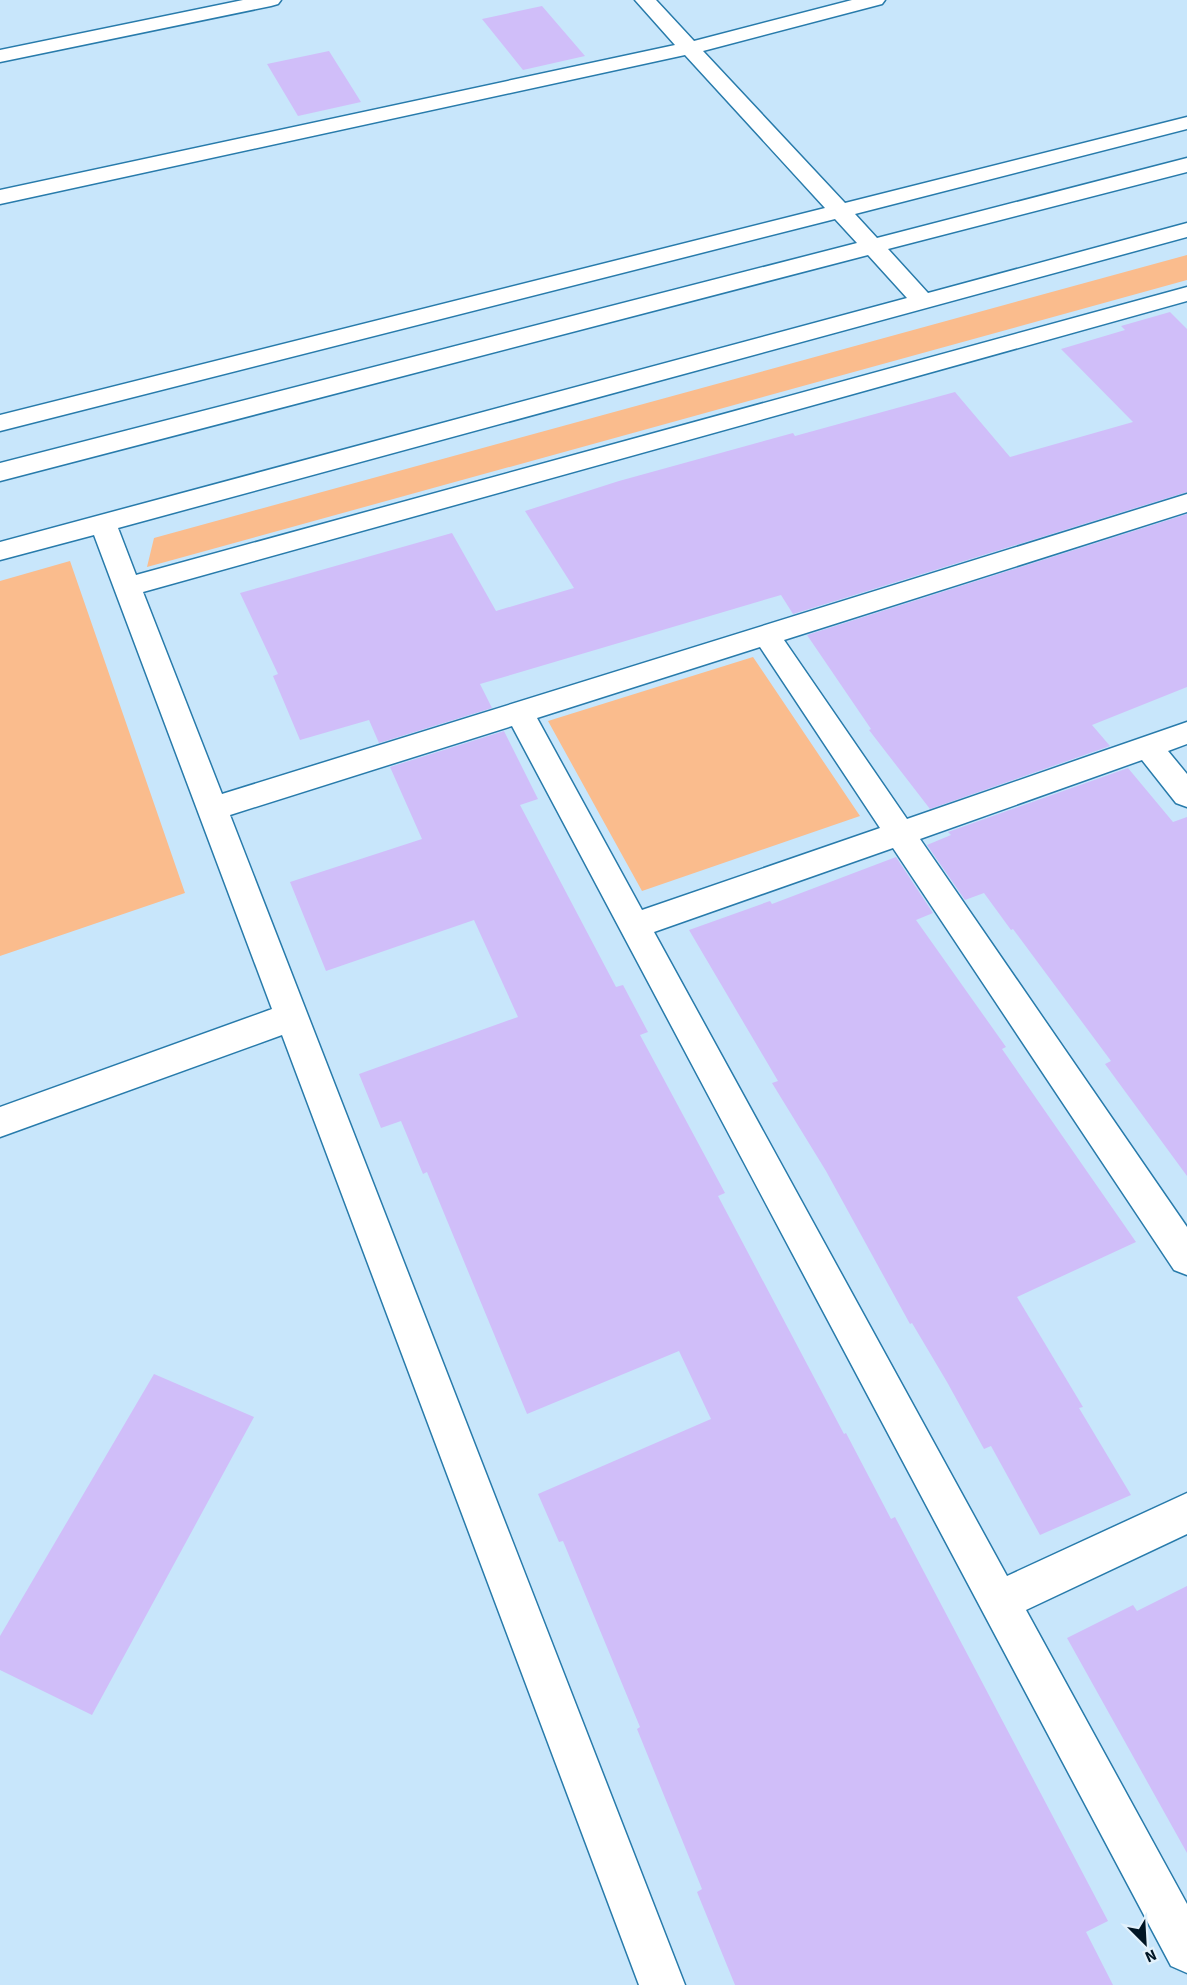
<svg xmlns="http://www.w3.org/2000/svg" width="1187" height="1985" viewBox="0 0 1187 1985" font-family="'Source Sans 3',sans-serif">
<rect width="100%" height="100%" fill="#c8e6fb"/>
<path fill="#fabc8d" d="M1187,255v25l-1040,287 7,-29z
M70,561l115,332 -185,63v-375z
M753,657l107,159 -218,75 -94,-170z"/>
<path fill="#d0bef9" d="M542,6l43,50 -62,14 -41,-51z
M329,51l32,51 -63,14 -31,-52z
M1170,312l17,17v163l-394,122 -12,-19 -301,89 12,24 -113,35 -10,-23 -69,20 -27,-64 5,-2 -38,-81 212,-60 44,78 78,-23 -49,-77 94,-30 174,-48 2,3 160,-44 55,65 123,-35 -72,-73 64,-19 -4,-4z
M1187,514v173l-95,38 18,21 -180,63 -61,-79 2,-1 -64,-94z
M504,731l34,68 -18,6 96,182 7,-2 25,47 -8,3 85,158 -7,3 126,238 2,-1 45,86 4,-2 213,404 -22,11 27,53h-378l-38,-93 5,-3 -65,-160 3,-2 -77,-186 -4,1 -21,-48 173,-75 -32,-68 -152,63 -100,-242 -4,2 -22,-53 -20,7 -22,-54 159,-57 -44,-97 -148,51 -36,-89 132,-43 -32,-72z
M1128,768l45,54 14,-5v359l-82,-112 6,-3 -98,-132 -2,1 -27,-37 -19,7 -38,-55 24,-10 -3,-3z
M896,857l37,56 -17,7 90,127 -4,2 134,193 -119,55 66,110 -4,1 52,87 -91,40 -49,-89 -7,3 -37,-67 -35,-59 -2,1 -84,-153 -54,-88 6,-2 -89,-151 81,-29 2,3z
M154,1374l100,43 -162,298 -92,-45v-34z
M1187,1586v267l-120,-215 66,-33 4,6z"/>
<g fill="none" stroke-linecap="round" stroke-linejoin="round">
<g stroke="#287bab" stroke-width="3">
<path id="minor" d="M243,0h38l-3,4 -7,2 -271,56v-12z
M635,0h21l38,41 158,-41h33l-3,4 -179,47 142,152 342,-86v12l-332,85 22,24 310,-80v14l-299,77 40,44 259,-70v14l-1069,291 18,47 1051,-288v14l-1044,291 79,202 965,-300v18l-403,128 123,179 280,-97v22l-19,7 19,23v33l-11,-4 -34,-43 -222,79 267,388v48l-13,-5 -281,-422 -239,84 353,644 180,-83v41l-161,76 161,294v69l-16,-7 -659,-1240 -282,89 455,1170h-46l-357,-950 -282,102v-30l272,-98 -178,-474 -94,25v-18l907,-244 -39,-43 -868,226v-18l857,-220 -22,-24 -835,212v-16l825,-207 -140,-153 -685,149v-14l675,-145zM760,647l120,181 -238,82 -105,-192z"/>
</g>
<use href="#minor" fill="#fff" fill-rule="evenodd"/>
</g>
<g transform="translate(1145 1943) rotate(156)" stroke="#e2f1fb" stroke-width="4.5" paint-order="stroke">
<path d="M0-4.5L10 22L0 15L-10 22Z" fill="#001524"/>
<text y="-9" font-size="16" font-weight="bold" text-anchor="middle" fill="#001524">N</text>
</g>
</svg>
